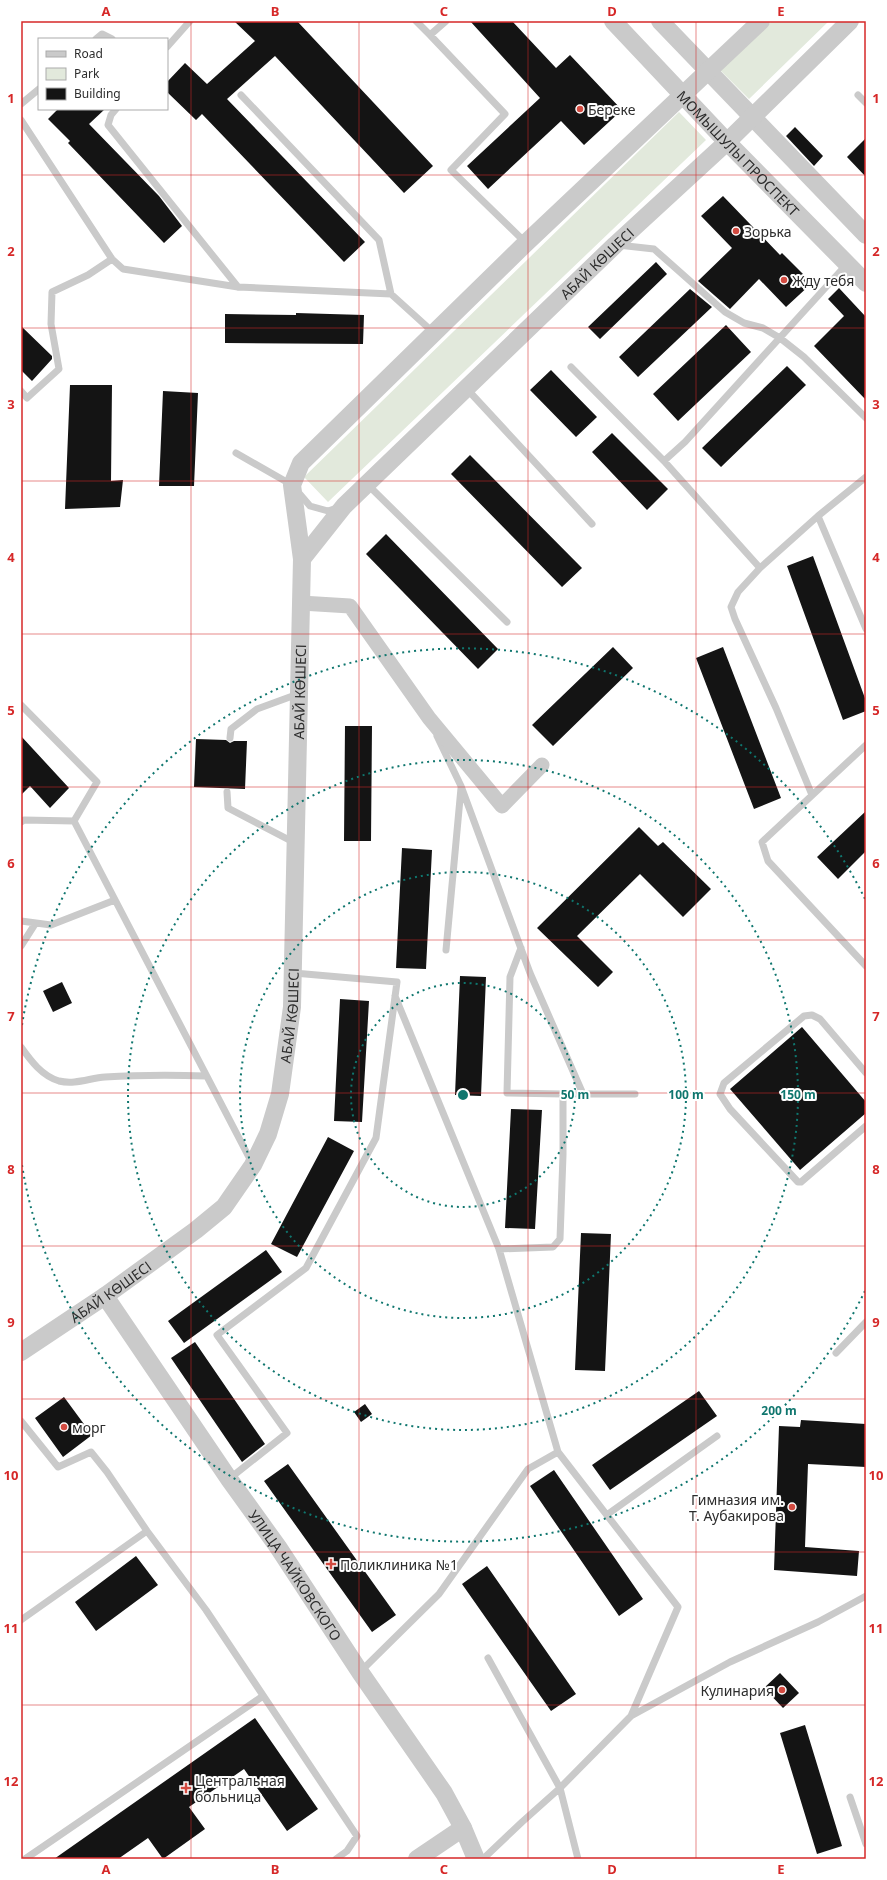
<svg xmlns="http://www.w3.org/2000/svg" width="887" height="1880" viewBox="0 0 887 1880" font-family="'Noto Sans',sans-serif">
<rect width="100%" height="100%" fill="#fff"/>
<path fill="#e2e9dc" d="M772,21h57l-80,78 -29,-29z
M679,112l27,28 -378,362 -24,-25z"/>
<path fill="#141414" d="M234,21h63l136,145 -29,27 -129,-137 -48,43 138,143 -21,20 -142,-148 -6,6 -29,-28v-10l18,-19 22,21 48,-43z
M470,21h42l44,47 14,-13 52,55 -38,35 -23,-24 -73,68 -21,-23 73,-68z
M58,109h47l-16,15 70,72 23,30 -18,17 -96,-100 2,-2 -22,-22z
M795,127l28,29 -9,10 -28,-30z
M866,138v39l-19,-20z
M723,196l57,59 2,-2 30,30 -26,24 -27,-28 -29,30 -32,-28 34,-33 -31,-32z
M656,262l11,12 -67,65 -12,-12z
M839,288l27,29v83l-52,-54 30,-30 -16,-17z
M690,289l22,18 -74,70 -19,-20z
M296,313l68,2 -1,29 -138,-1v-29l71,1z
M726,325l25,27 -73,69 -25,-27z
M21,326l31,30v3l-20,22 -11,-11z
M787,366l19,19 -85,82 -19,-19z
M551,370l46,47 -21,20 -46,-47z
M70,385h42l-1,96 12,-1 -3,27 -55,2z
M163,391l35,2 -4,93h-35z
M612,433l56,56 -21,21 -55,-58z
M470,455l112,113 -20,19 -111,-113z
M386,534l112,115 -20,20 -112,-115z
M813,556l53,145v10l-23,9 -56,-154z
M613,647l20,21 -80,78 -21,-21z
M723,647l58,151 -27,11 -58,-151z
M345,726h27l-1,115h-27z
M21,736l48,52 -19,20 -20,-22 -9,9z
M196,739l30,1 4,3 4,-2h13l-2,48 -51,-2z
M866,811v40l-28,28 -21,-22z
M639,827l19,19 5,-4 48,47 -28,28 -43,-43 -63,62 36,36 -15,15 -61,-59z
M402,848l30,2 -6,119 -30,-1z
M460,976l26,1 -5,119 -26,-1z
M62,982l10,21 -19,9 -10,-21z
M340,999l29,2 -7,121 -28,-1z
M802,1027l64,75v11l-66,57 -70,-81z
M511,1109l31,1 -7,119 -30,-1z
M328,1137l26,14 -57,106 -26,-13z
M581,1233l30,1 -6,137 -30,-1z
M266,1250l16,22 -98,71 -16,-22z
M195,1342l70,102 -23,18 -71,-104z
M699,1391l18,25 -107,74 -18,-25z
M64,1397l28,38 -29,22 -28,-39z
M365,1404l7,10 -11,8 -7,-10z
M801,1420l65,4v43l-58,-3 -3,83 54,4 -2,25 -83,-6 5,-144 21,1z
M288,1464l108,151 -24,17 -108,-151z
M554,1470l89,129 -24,17 -89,-130z
M136,1556l22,29 -62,46 -21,-29z
M487,1566l89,128 -25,17 -89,-127z
M780,1673l19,20 -16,15 -19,-20z
M255,1718l63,91 -31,22 -43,-62 -55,38 16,22 -42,30 -15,-21 -30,21h-64z
M805,1725l37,121 -25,8 -37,-121z"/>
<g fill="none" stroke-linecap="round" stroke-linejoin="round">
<path stroke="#cacaca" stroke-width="7" d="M416,21l14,14
M446,21l-16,14 75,79 -54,56 75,73
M96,39l6,-5 10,5
M167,47l23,-26
M241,95l138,145 12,54
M858,95l8,8
M21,104l18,-15
M116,109l-5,6 -3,10 130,162
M21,120l91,139 11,10 115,18 153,7 43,39
M618,245l36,4 71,63 19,11 19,5 17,10 24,19 62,61
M571,367l93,94 21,-19 162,-178
M466,388l126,136
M21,391l6,7 32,-29 -8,-45 1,-32 36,-17 24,-16
M236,453l56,32 18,21 18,5 9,-3
M664,461l96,107 58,-52 48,113
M368,485l139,137
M818,516l48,-39
M760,568l-22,24 -7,15 4,12 41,89 36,87
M21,705l76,77 -23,39
M437,736l24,50 69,187 53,121h-20v61l-3,84 -7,8 -54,2
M230,738l1,-9 26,-20 41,-15
M866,745l-104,97 6,19 98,105
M227,792l1,16 67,35
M21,822l3,-2 50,1 178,342
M21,921l30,4 64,-25
M21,946l14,-22
M521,948l-11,29 -3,116 56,1
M446,950l15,-162
M21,1047c10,14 21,29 38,34 16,4 31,-3 46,-4 34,-2 67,-2 101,-1
M866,1073l-46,-54 -8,-4 -8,1 -80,67 -4,11 10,15 68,73h3l65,-56
M583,1094h52
M836,1353l30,-31
M21,1421l37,46 33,-15 16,20 40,59 59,79 151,226 -10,15 -11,8
M558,1452l120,155 -47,109
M229,1479l58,-46 -70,-98 89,-67 70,-130 21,-156 -103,-9
M608,1514l109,-78
M21,1620l126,-89
M488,1658l72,130 18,71
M360,1672l79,-78 89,-125 30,-17 -59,-203 -104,-253
M850,1797l16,47
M25,1859l238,-163
M483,1859l39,-37 38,-34 71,-72 99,-54 88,-40 48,-26"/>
<path stroke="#cacaca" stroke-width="15" d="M301,603l49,3 79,112 73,88 40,-41"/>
<g stroke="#cacaca" stroke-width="18">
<path id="s1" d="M613,21l114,121 139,141"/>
<path d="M660,21l206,214"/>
<path id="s2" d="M302,559l42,-53 271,-261 112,-103 123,-121"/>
<path id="s3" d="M105,1296l124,183 49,68 82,125 84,121 19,35 13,31"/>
<path id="s4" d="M21,1352l84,-56 91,-66 28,-23 29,-42 15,-31 12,-40 12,-87 10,-448 -10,-74 9,-22 225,-220 235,-222"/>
<path d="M417,1859l46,-31"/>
</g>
</g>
<path fill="none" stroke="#d62828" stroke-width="1" stroke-opacity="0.55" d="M191,21v1838M359,21v1838M528,21v1838M696,21v1838M21,175h845M21,328h845M21,481h845M21,634h845M21,787h845M21,940h845M21,1093h845M21,1246h845M21,1399h845M21,1552h845M21,1705h845"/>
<g fill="none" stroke="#0f766e" stroke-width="2" stroke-dasharray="2 4">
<circle cx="463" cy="1095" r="112"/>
<circle cx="463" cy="1095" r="223"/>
<circle cx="463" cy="1095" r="335"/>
<path d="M865 1291A447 447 0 0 1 22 1165M22 1025A447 447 0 0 1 865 899"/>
</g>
<g fill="#d34b41" stroke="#fff" stroke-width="1.5">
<circle cx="580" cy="109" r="4"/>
<circle cx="736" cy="231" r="4"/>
<circle cx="784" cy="280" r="4"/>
<circle cx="64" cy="1427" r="4"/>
<circle cx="792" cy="1507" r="4"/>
<path d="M329 1558h4v4h4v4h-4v4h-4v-4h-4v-4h4z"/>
<circle cx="782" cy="1690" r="4"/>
<path d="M184 1782h4v4h4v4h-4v4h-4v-4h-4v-4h4z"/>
</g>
<g text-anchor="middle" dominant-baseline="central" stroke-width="4" stroke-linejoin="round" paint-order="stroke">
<g font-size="14" fill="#2d2d2d" stroke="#fff" text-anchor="start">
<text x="588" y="109">Береке</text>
<text x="744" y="231">Зорька</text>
<text x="792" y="280">Жду тебя</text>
<text x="72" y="1427">морг</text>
<text x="784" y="1499" text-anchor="end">Гимназия им.<tspan x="784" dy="16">Т. Аубакирова</tspan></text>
<text x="340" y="1564">Поликлиника №1</text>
<text x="774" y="1690" text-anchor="end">Кулинария</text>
<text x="195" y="1780">Центральная<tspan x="195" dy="16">больница</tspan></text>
</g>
<g font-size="14" fill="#2d2d2d" stroke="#fff">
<text stroke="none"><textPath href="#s1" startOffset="182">МОМЫШУЛЫ ПРОСПЕКТ</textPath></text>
<text stroke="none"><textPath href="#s2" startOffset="418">АБАЙ КӨШЕСІ</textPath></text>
<text stroke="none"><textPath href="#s4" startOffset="780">АБАЙ КӨШЕСІ</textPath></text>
<text stroke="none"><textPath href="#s4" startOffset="456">АБАЙ КӨШЕСІ</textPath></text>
<text stroke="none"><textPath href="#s4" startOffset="108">АБАЙ КӨШЕСІ</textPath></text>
<text stroke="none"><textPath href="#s3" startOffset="338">УЛИЦА ЧАЙКОВСКОГО</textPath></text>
</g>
</g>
<circle cx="463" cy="1095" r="6" fill="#0f766e" stroke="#fff" stroke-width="2"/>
<g font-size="12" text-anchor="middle" font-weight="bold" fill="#0f766e" stroke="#fff" stroke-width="4" stroke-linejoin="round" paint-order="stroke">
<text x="575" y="1099">50 m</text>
<text x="686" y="1099">100 m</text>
<text x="798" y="1099">150 m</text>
<text x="779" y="1415">200 m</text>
</g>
<rect width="887" height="1880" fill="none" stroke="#ffffff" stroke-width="44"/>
<rect x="38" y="38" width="130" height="72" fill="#ffffff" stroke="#ababab"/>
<rect x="46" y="51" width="20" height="6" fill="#cacaca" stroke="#ababab"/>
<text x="74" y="58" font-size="12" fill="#2d2d2d">Road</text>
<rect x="46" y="68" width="20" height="12" fill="#e2e9dc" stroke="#ababab"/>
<text x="74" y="78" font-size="12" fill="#2d2d2d">Park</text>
<rect x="46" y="88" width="20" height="12" fill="#141414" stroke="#ababab"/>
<text x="74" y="98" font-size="12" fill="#2d2d2d">Building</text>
<rect x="22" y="22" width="843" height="1836" fill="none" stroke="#d62828" stroke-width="1.5"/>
<g font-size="13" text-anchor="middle" font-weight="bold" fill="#d62828">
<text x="106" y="16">A</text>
<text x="275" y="16">B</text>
<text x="444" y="16">C</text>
<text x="612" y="16">D</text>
<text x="781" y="16">E</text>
<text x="11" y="103">1</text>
<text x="876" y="103">1</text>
<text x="11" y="256">2</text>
<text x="876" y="256">2</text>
<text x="11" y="409">3</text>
<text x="876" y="409">3</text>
<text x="11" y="562">4</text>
<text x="876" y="562">4</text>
<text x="11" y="715">5</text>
<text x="876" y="715">5</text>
<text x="11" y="868">6</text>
<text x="876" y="868">6</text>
<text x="11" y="1021">7</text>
<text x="876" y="1021">7</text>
<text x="11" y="1174">8</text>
<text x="876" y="1174">8</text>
<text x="11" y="1327">9</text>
<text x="876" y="1327">9</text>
<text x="11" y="1480">10</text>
<text x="876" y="1480">10</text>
<text x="11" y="1633">11</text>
<text x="876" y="1633">11</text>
<text x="11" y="1786">12</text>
<text x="876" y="1786">12</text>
<text x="106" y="1874">A</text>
<text x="275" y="1874">B</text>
<text x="444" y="1874">C</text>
<text x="612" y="1874">D</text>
<text x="781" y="1874">E</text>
</g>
</svg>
